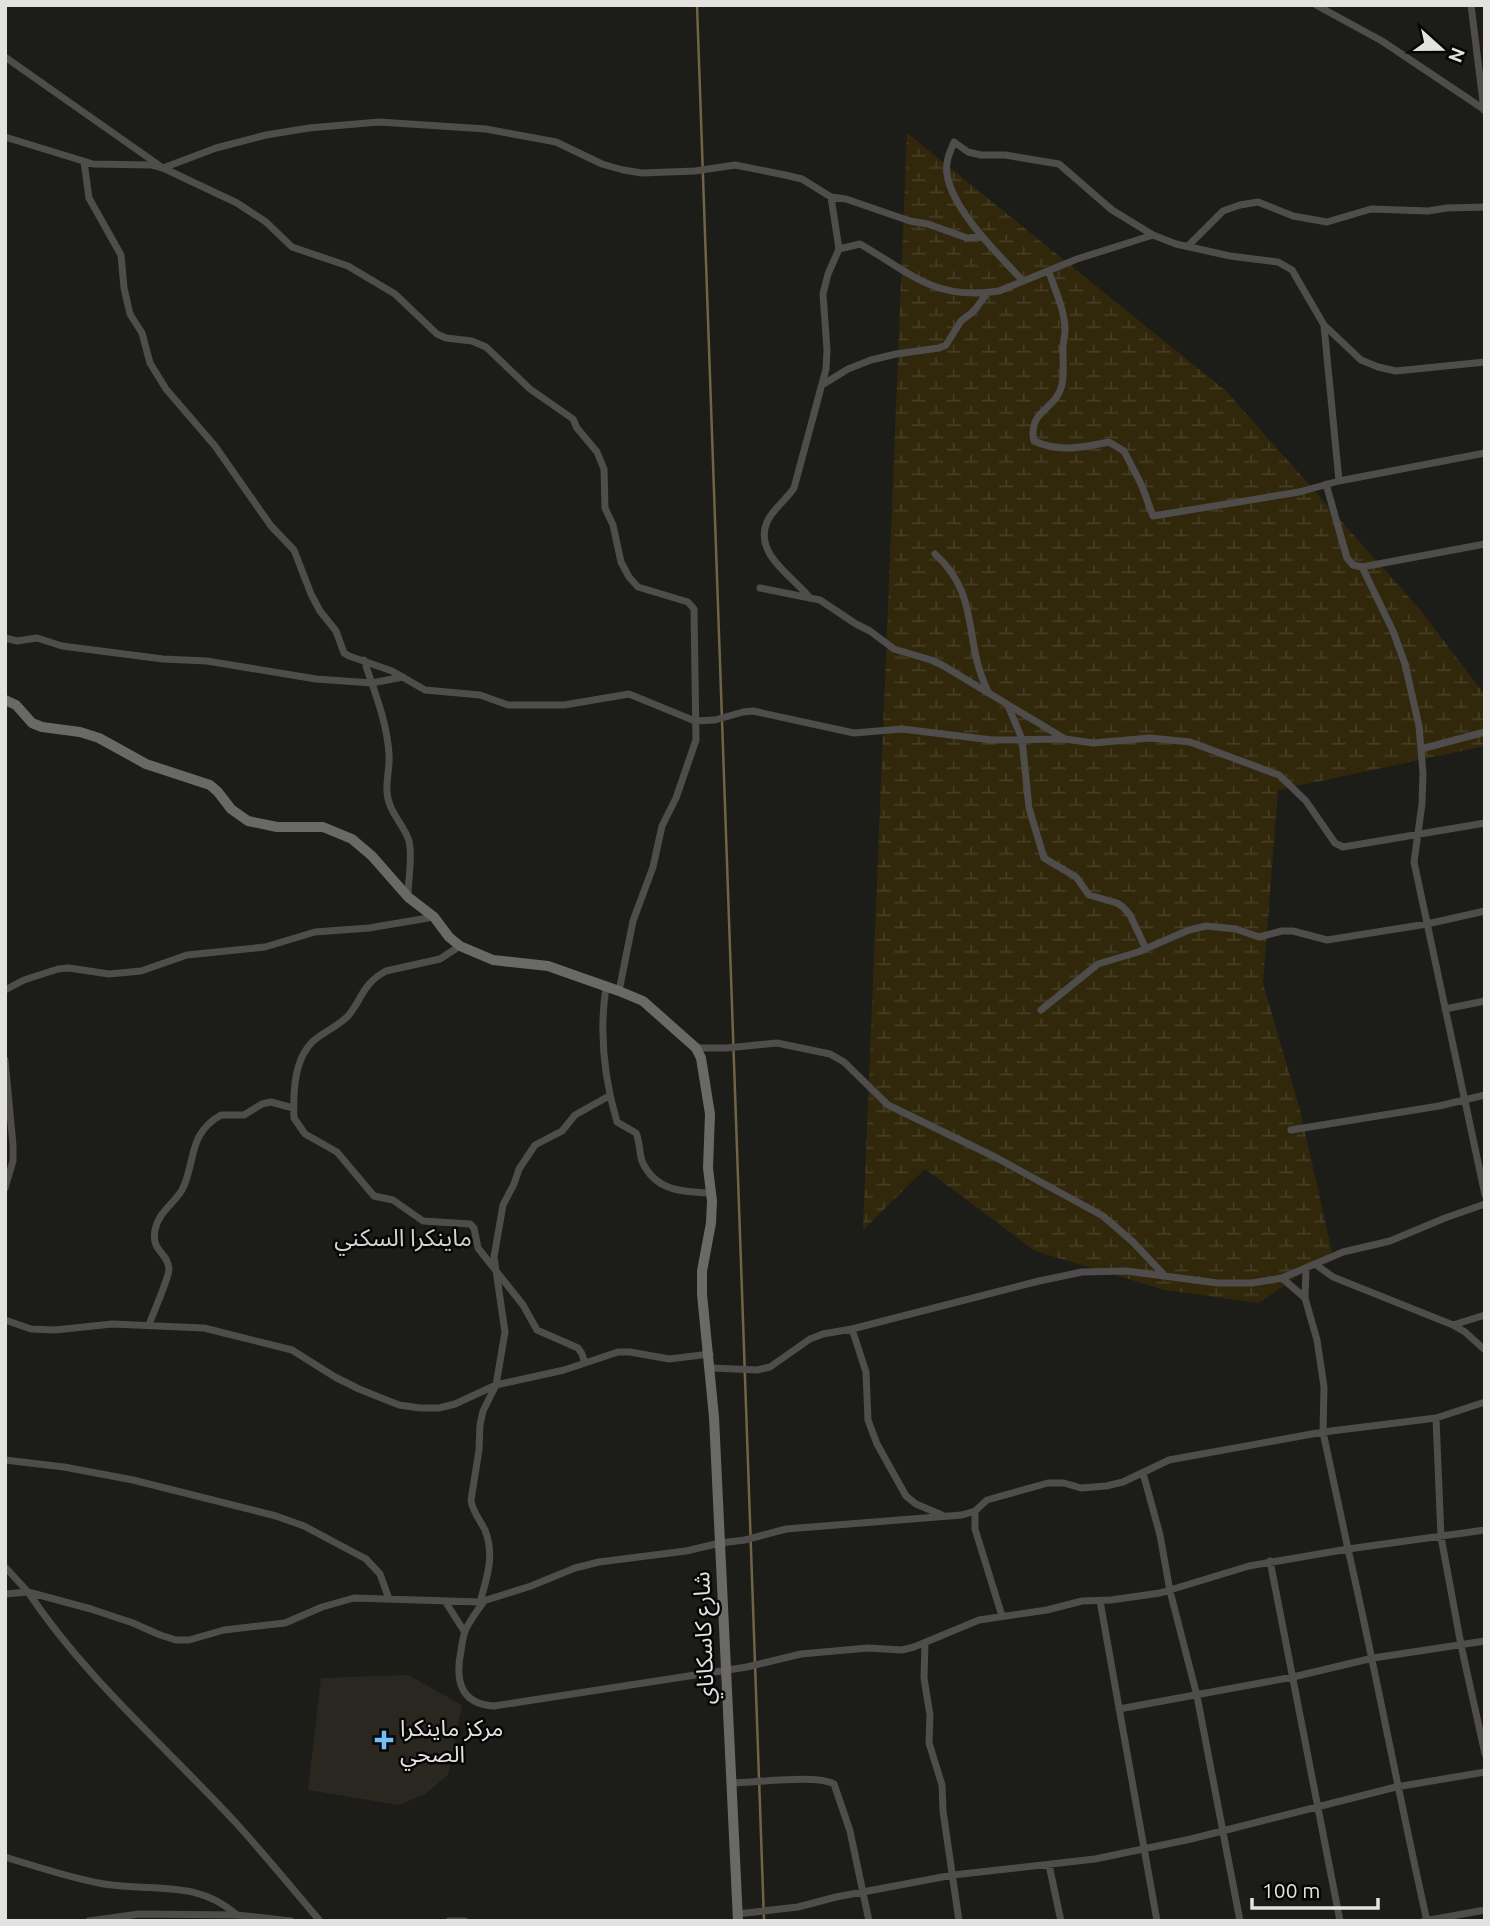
<svg xmlns="http://www.w3.org/2000/svg" width="1490" height="1926" viewBox="0 0 1490 1926" font-family="Ubuntu,'Noto Sans Arabic',sans-serif">
<defs>
<pattern id="wetland-marsh" width="20" height="14" patternUnits="userSpaceOnUse" patternTransform="scale(1.75)"><rect width="20" height="14" fill="#31280c"/><path d="M1 5h8M5 5V1M11 12h8M15 12V8" fill="none" stroke="#453d23"/></pattern>
</defs>
<rect width="100%" height="100%" fill="#1c1c19"/>
<path fill="#2a2720" d="M408,1675l54,30 -14,70 -23,19 -26,11 -91,-15 13,-112z"/>
<path fill="url(#wetland-marsh)" d="M907,133l319,258 196,221 63,83v51l-207,44 -15,193 37,127 32,142 -73,51 -94,-13 -130,-39 -110,-82 -62,61z"/>
<g fill="none" stroke-linecap="round" stroke-linejoin="round">
<path stroke="#6f6546" stroke-width="2.5" d="M697,5l67,1916"/>
<path stroke="#4e4d4c" stroke-width="7" d="M1316,5l66,36 103,69
M1471,5l13,105
M5,57l158,111 53,-20 50,-13 43,-7 70,-6 107,7 70,13 46,22 21,6 19,3 53,-2 40,-6 50,10 17,4 29,18 15,2 64,22 18,3 39,14 15,-1
M5,137l88,27 59,1 11,3 74,35 29,19 26,25 56,19 47,28 42,40 9,4 26,3 14,6 44,42 43,30 4,9 20,24 7,17 1,39 8,17 8,37 8,15 9,10 50,15 6,7 2,131 -20,58 -14,28 -9,41 -20,54 -14,70
M84,162l5,36 32,57 3,33 6,26 12,19 8,30 16,26 49,57 56,80 23,24 17,44 9,17 16,20 8,22 5,3 43,15 33,19 55,5 28,10h56l65,-11 66,27 20,-1 28,-8 10,-1 101,22 48,-4 90,11 73,-1 28,4 57,-5 40,4 89,33 27,26 29,42 8,4 142,-24
M831,197l8,52
M1188,246l35,-35 17,-6 18,-3 35,14 34,6 44,-13 57,2 19,-3 38,-1
M1049,272c6,18 16,39 16,58 0,8 -3,15 -2,22 0,11 1,22 -1,33 -6,25 -35,26 -28,56 26,12 49,6 75,1l15,9 18,35 11,30 146,-24 40,-11 146,-28
M1023,281c-24,-26 -71,-71 -76,-107 -2,-12 3,-22 7,-32l14,10 13,3h24l54,9 53,46 41,25 23,9 54,12 48,6 14,8 32,55 37,35 17,7 18,4 89,-9
M1324,326l15,155
M822,385l26,-16 23,-9 25,-6 43,-6 7,-3 15,-24 13,-10 13,-18
M1326,484l21,74 6,7 9,2 123,-23
M935,554c47,42 27,88 54,139
M1362,567l31,64 12,33 14,62 4,47 -1,31 -8,58 71,333
M760,588l60,12 36,24 14,7 24,18 37,11 11,5 123,74
M810,598c-16,-21 -57,-44 -43,-76 5,-12 19,-22 27,-34l32,-119 1,-19 -4,-56 5,-20 11,-25 21,-5c51,29 74,57 139,47l78,-32 76,-24
M5,638l12,3 20,-3 25,8 101,13 44,2 109,18 56,4 31,-6
M364,660c10,31 23,61 25,94 1,13 -3,26 -2,38 1,20 17,32 22,49 4,17 -1,38 -1,55
M1009,708l13,31 7,69 15,50 32,19 13,18 28,8 6,4 7,8 16,34
M1421,749l64,-17
M460,946l-20,13 -54,12c-24,13 -23,27 -38,45 -9,9 -20,14 -31,22 -23,17 -24,53 -23,80l11,16 32,18 37,44 19,4 30,21 47,3 4,4 4,20 45,57 14,25 41,18 4,6 3,9
M606,987c-7,46 -2,91 11,135l19,11c4,9 3,19 6,28 13,30 40,31 68,32
M5,990l19,-10 34,-11 11,-1 40,6 32,-3 46,-16 78,-8 50,-15 54,-4 65,-11
M1445,1009l40,-8
M1041,1010l57,-46 40,-12 51,-22 17,-4 30,3 23,8 23,-6h11l34,9 100,-16 58,-13
M696,1048h31l50,-5 53,11 14,8 44,43 109,53 106,58 30,26 31,33
M5,1060l8,85v16l-8,27
M1291,1130l148,-24 46,-11
M1315,1264l18,13 120,48 12,7 20,18
M1282,1278l23,20
M5,1320l26,9 24,1 57,-6 92,4 88,22 43,27 24,12 40,16 21,3h19l16,-4 41,-19 68,-15 54,-18h12l39,7 41,-5
M149,1325c4,-12 20,-47 20,-56 -1,-17 -18,-17 -14,-39 4,-19 18,-25 27,-40 14,-27 5,-56 39,-75h23l18,-11 9,-2 22,6
M1453,1325l32,-10
M852,1329l14,43 2,48 9,24 29,52 10,8 26,11
M711,1368l46,2 13,-3 40,-28 13,-5 29,-5 187,-48 43,-9 44,-1 92,12h34l30,-5 61,-26 47,-11 55,-23 40,-14
M1485,1402l-49,16 -113,14 25,117 137,-19
M1436,1418l5,119 20,108 24,109
M5,1460l59,7 69,13 143,36 28,10 62,33 14,15 9,25
M1143,1473l17,62 10,56 27,105 43,225
M975,1511v18l27,87
M1270,1561l70,360
M5,1567l23,25 63,17 42,14 27,12 16,5h13l35,-10 61,-7 37,-16 32,-9 126,4 51,-16 44,-18 24,-6 87,-11 34,-8 25,-3 41,-11 176,-14 13,-4 12,-11 61,-17h16l17,5 25,-2 17,-4 46,-22 154,-28 1,-45 -7,-47 -12,-42 1,-29
M5,1594l23,-2c58,87 137,154 208,231 29,32 56,65 84,98
M445,1601l19,30
M484,1601c-6,9 -13,18 -18,28 -3,6 -4,15 -5,22 -6,29 -1,53 33,55l253,-39 54,-13 67,-6 34,2 12,-3 65,-27 68,-10 35,-9 29,-1 49,-7 89,-27 99,-17c28,123 51,248 79,372
M1100,1601l57,320
M480,1602c7,-25 15,-46 5,-72 -5,-10 -13,-19 -14,-30l8,-50 1,-25 3,-14 13,-26 9,-53 -11,-75 9,-52 11,-21 5,-15 16,-24 27,-14 13,-16 34,-19
M925,1643l-1,35 6,37 -1,28 13,42 1,26 16,110
M1119,1709l174,-32 80,-19 112,-17
M731,1783c22,0 86,-9 103,1l16,47 19,90
M5,1857c33,10 65,21 99,27 49,8 92,-5 133,31
M1049,1865l12,56
M737,1914l61,-7 38,-10 117,-22 142,-16 96,-20 205,-52 89,-15
M89,1921l50,-7 98,1 54,6
M449,1921h16
M1424,1921l61,-11"/>
<path stroke="#6a6968" stroke-width="10" d="M5,700l11,5 16,18 10,4 38,5 19,6 47,26 64,21 8,7 13,17 17,12 29,6h46l29,12 20,17 36,41 26,20 15,20 11,9 33,14 55,6 71,25 24,10 53,47 5,10 9,56 -2,54 4,33 -1,22 -9,48v23l12,123 24,504"/>
</g>
<path fill="#75c0f6" stroke="#070606" stroke-width="2.5" d="M380.5 1729.5h7v7h7v7h-7v7h-7v-7h-7v-7h7z"/>
<g text-anchor="middle" dominant-baseline="central" stroke-width="5" stroke-linejoin="round" paint-order="stroke">
<g font-size="23" fill="#e3e2e1" stroke="#070606">
<text transform="translate(703 1638) rotate(-92)">شارع كاسكاناي</text>
</g>
<g font-size="23" fill="#e3e2e1" stroke="#070606" text-anchor="start">
<text x="400" y="1727">مركز ماينكرا<tspan x="400" dy="26">الصحي</tspan></text>
</g>
<g font-size="24" fill="#d3d2cf" stroke="#070606">
<text x="403" y="1237">ماينكرا السكني</text>
</g>
</g>
<rect width="1490" height="1926" fill="none" stroke="#e3e2e1" stroke-width="14"/>
<g transform="translate(1441 49) rotate(111)" stroke="#070606" stroke-width="5" paint-order="stroke">
<path d="M0-5L12 26L0 18L-12 26Z" fill="#e3e2e1"/>
<text y="-10" font-size="19" font-weight="bold" text-anchor="middle" fill="#e3e2e1">N</text>
</g>
<path d="M1252 1898v10h126v-10" fill="none" stroke="#e3e2e1" stroke-width="3.5"/>
<text x="1262" y="1898" font-size="21" fill="#e3e2e1" stroke="#070606" stroke-width="5" paint-order="stroke">100 m</text>
</svg>
